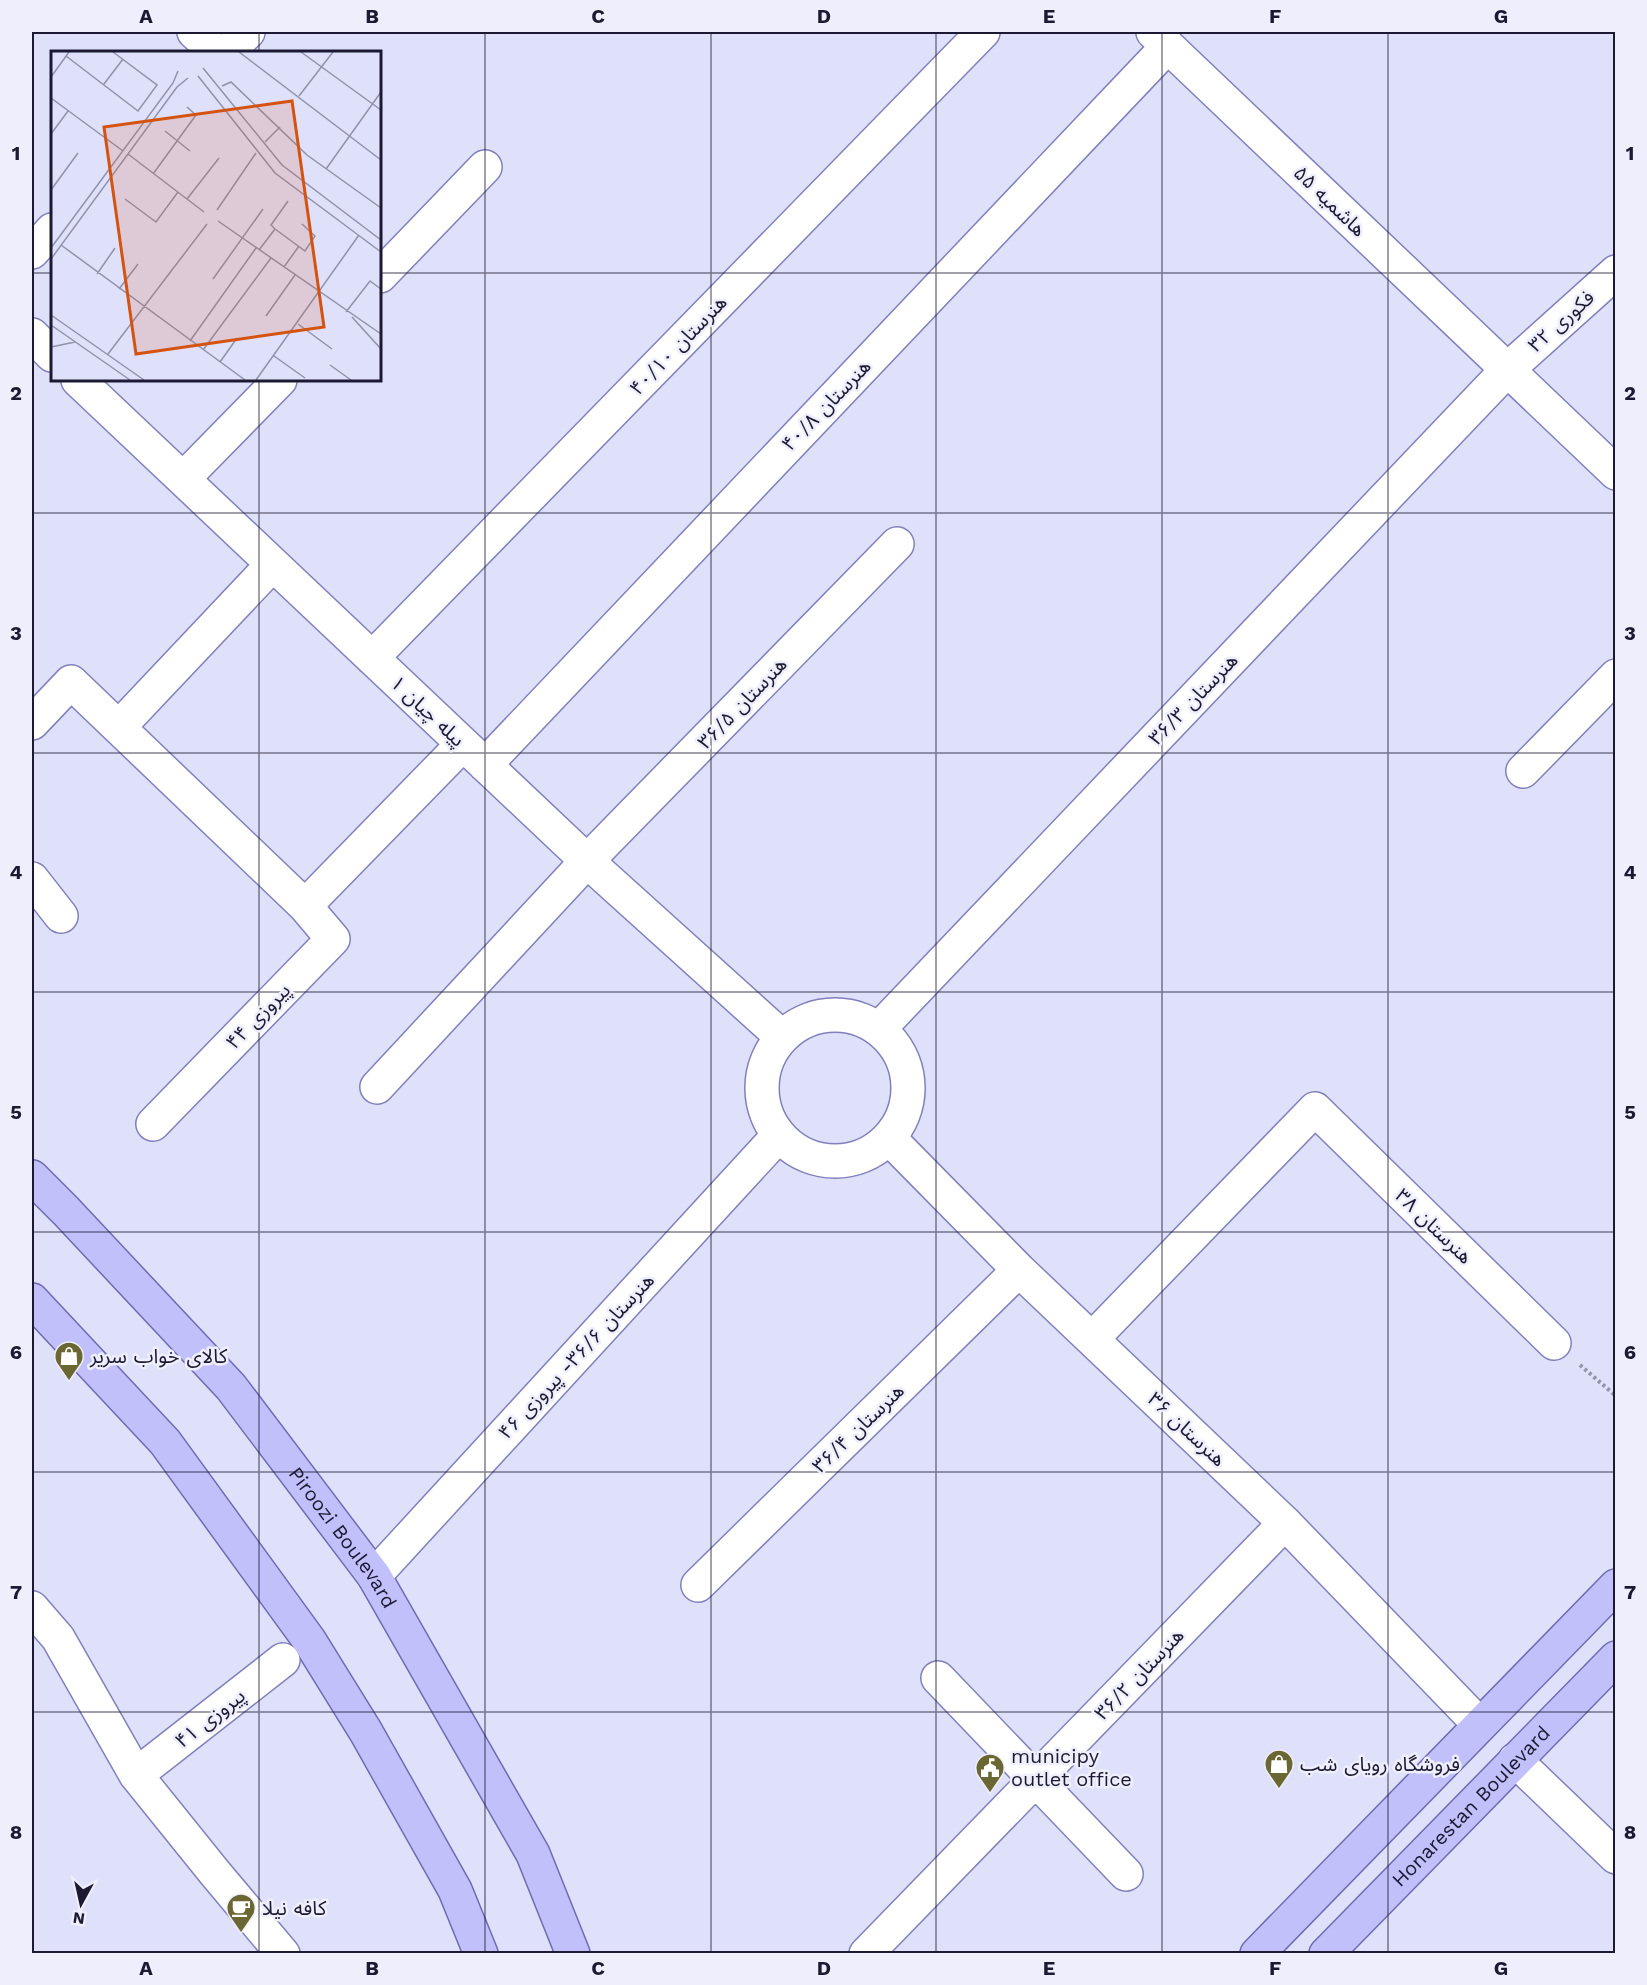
<svg xmlns="http://www.w3.org/2000/svg" width="1647" height="1985" viewBox="0 0 1647 1985" font-family="'Work Sans','Noto Sans Arabic',sans-serif">
<rect width="100%" height="100%" fill="#dfe0fa"/>
<g fill="none" stroke-linecap="round" stroke-linejoin="round">
<g stroke="#8180bc" stroke-width="36">
<path id="minor" d="M194,32l22,20
M1153,32l463,441
M227,52l21,-20
M32,252l20,-22
M380,276l105,-109
M32,335l20,20
M78,380l509,481 195,176
M183,479l97,-99
M372,658l611,-626
M32,723l39,-41 234,224 28,33 -180,185
M119,727l154,-163
M485,765l683,-719
M1523,771l93,-95
M32,879l29,37
M305,906l158,-162
M762 1088a73 73 0 1 1 146 0a73 73 0 1 1-146 0Z
M879,1029l628,-659 109,-98
M377,1087l210,-226 310,-317
M889,1138l130,132 266,253 195,202
M1092,1339l223,-230 239,234
M374,1576l405,-441
M698,1585l321,-315
M32,1608l26,30 78,137 79,98 68,81
M938,1678l188,196
M1515,1760l101,97
M136,1775l147,-115
M866,1954l419,-431"/>
</g>
<g stroke="#6e6bb2" stroke-width="36">
<g id="major">
<path id="s1" d="M32,1177l34,34 165,176 143,189 159,278 40,100"/>
<path d="M32,1300l133,142 144,198 57,92 89,158 26,64"/>
<path d="M1257,1954l359,-368"/>
<path id="s2" d="M1326,1954l290,-296"/>
</g>
</g>
<path stroke="#9393ac" stroke-width="4" stroke-dasharray="3 3" stroke-linecap="butt" d="M1580,1365l36,31"/>
<use href="#minor" stroke="#fff" stroke-width="33"/>
<use href="#major" stroke="#c2c0fa" stroke-width="33"/>
</g>
<path fill="none" stroke="#1b1a32" stroke-width="1.5" stroke-opacity="0.55" d="M259,32v20M485,32v1922M711,32v1922M936,32v1922M1162,32v1922M1388,32v1922M32,273h20M380,273h1236M259,380v1574M32,513h1584M32,753h1584M32,992h1584M32,1232h1584M32,1472h1584M32,1712h1584"/>
<defs>
<g id="shop-pin" transform="scale(1.5)"><path d="M0 17L-7.5 6A9.5 9.5 0 1 1 7.5 6Z" fill="#6b6733" stroke="#eeeefc"/><path d="M-5-2.5h2.3a2.7 3.5 0 0 1 5.4 0H5L5.5 6h-11ZM-1.5-2.5h3a1.5 2.3 0 0 0-3 0Z" fill="#fff"/></g>
<g id="civic-pin" transform="scale(1.5)"><path d="M0 17L-7.5 6A9.5 9.5 0 1 1 7.5 6Z" fill="#6b6733" stroke="#eeeefc"/><path d="M-.6-6.5H3V-4.5H.6V-3L4-1V1h2V6H-6V1h2V-1L-.6-3ZM-1.2 2.5V6h2.4V2.5Z" fill="#fff"/></g>
<g id="cafe-pin" transform="scale(1.5)"><path d="M0 17L-7.5 6A9.5 9.5 0 1 1 7.5 6Z" fill="#6b6733" stroke="#eeeefc"/><path d="M-5.5-4.5H6V0H3Q3 3.5 0 3.5H-2.5Q-5.5 3.5-5.5 0ZM3-3.2v2h1.7v-2ZM-6 4.5H4V6H-6Z" fill="#fff"/></g>
</defs>
<g fill-rule="evenodd">
<use href="#shop-pin" x="69" y="1356"/>
<use href="#shop-pin" x="1279" y="1764"/>
<use href="#civic-pin" x="990" y="1768"/>
<use href="#cafe-pin" x="241" y="1908"/>
</g>
<g text-anchor="middle" dominant-baseline="central" stroke-width="5" stroke-linejoin="round" paint-order="stroke">
<g font-size="20" fill="#1b1a32" stroke="#eeeefc">
<text transform="translate(1330 201) rotate(44)">هاشمیه ۵۵</text>
<text transform="translate(1561 321) rotate(-42)">فکوری ۳۲</text>
<text transform="translate(678 345) rotate(-46)">هنرستان ۴۰/۱۰</text>
<text transform="translate(826 405) rotate(-46)">هنرستان ۴۰/۸</text>
<text transform="translate(1193 699) rotate(-46)">هنرستان ۳۶/۳</text>
<text transform="translate(742 703) rotate(-46)">هنرستان ۳۶/۵</text>
<text transform="translate(428 711) rotate(43)">پیله چیان ۱</text>
<text transform="translate(258 1016) rotate(-46)">پیروزی ۴۴</text>
<text transform="translate(1434 1226) rotate(44)">هنرستان ۳۸</text>
<text transform="translate(576 1356) rotate(-47)">هنرستان ۳۶/۶- پیروزی ۴۶</text>
<text transform="translate(858 1428) rotate(-44)">هنرستان ۳۶/۴</text>
<text transform="translate(1187 1429) rotate(43)">هنرستان ۳۶</text>
<text stroke="none"><textPath href="#s1" startOffset="477">Piroozi Boulevard</textPath></text>
<text transform="translate(1139 1674) rotate(-46)">هنرستان ۳۶/۲</text>
<text transform="translate(210 1718) rotate(-38)">پیروزی ۴۱</text>
<text stroke="none"><textPath href="#s2" startOffset="207">Honarestan Boulevard</textPath></text>
</g>
<g font-size="20" fill="#1b1a32" stroke="#eeeefc" text-anchor="start">
<text x="90" y="1356">کالای خواب سریر</text>
<text x="1011" y="1756">municipy<tspan x="1011" dy="23">outlet office</tspan></text>
<text x="1300" y="1764">فروشگاه رویای شب</text>
<text x="262" y="1908">کافه نیلا</text>
</g>
</g>
<g transform="translate(51 51)">
<rect width="330" height="330" fill="#dfe0fa"/>
<path fill="none" stroke="#9191aa" stroke-width="1.5" d="M188,1l142,108M250,1l80,58M15,5l72,55 19,-26 -44,-33M152,17l79,97 99,75M147,25l77,97 106,79M0,26l18,-25M53,33l19,-25M171,35l9,-4 76,73 74,53M248,45l34,-44M0,47l72,53M114,80l25,20M0,83l17,-23M214,91l15,-15M77,103l76,58M275,118l55,-77M102,123l43,-59 -9,-8M0,139l27,-37M74,148l31,23 22,-30M136,148l32,-41M166,159l39,-57M167,170l163,113M224,178l30,22 10,-15 -13,-12M224,178l-4,-4 17,-24M10,194l184,135M0,197l122,-165 5,-12M208,199l16,-21M0,208l126,-172 11,-9M233,216l15,-21M46,223l18,-26M162,228l50,-70M68,238l19,-25M295,261l24,-31 11,8M0,264l93,65M215,265l29,-41M301,266l29,32M247,273l34,25M0,274l79,55M139,290l66,-93M0,296l24,-5M152,299l68,-92M57,303l99,-130M223,305l31,22M169,311l17,-24M279,314l21,15M205,329l103,-145"/>
<path fill="#d45310" fill-opacity="0.15" stroke="#d45310" stroke-width="3" d="M241,50l32,226 -188,27 -32,-227z"/>
<rect width="330" height="330" fill="none" stroke="#1b1a32" stroke-width="3"/>
</g>
<rect width="1647" height="1985" fill="none" stroke="#eeeefc" stroke-width="66"/>
<g transform="translate(81 1904) rotate(188)" stroke="#eeeefc" stroke-width="4.5" paint-order="stroke">
<path d="M0-4.5L10 22L0 15L-10 22Z" fill="#1b1a32"/>
<text y="-9" font-size="16" font-weight="bold" text-anchor="middle" fill="#1b1a32">N</text>
</g>
<rect x="33" y="33" width="1581" height="1919" fill="none" stroke="#1b1a32" stroke-width="2"/>
<g font-size="20" text-anchor="middle" font-weight="bold" fill="#1b1a32">
<text x="146" y="23">A</text>
<text x="372" y="23">B</text>
<text x="598" y="23">C</text>
<text x="824" y="23">D</text>
<text x="1049" y="23">E</text>
<text x="1275" y="23">F</text>
<text x="1501" y="23">G</text>
<text x="16" y="160">1</text>
<text x="1630" y="160">1</text>
<text x="16" y="400">2</text>
<text x="1630" y="400">2</text>
<text x="16" y="640">3</text>
<text x="1630" y="640">3</text>
<text x="16" y="879">4</text>
<text x="1630" y="879">4</text>
<text x="16" y="1119">5</text>
<text x="1630" y="1119">5</text>
<text x="16" y="1359">6</text>
<text x="1630" y="1359">6</text>
<text x="16" y="1599">7</text>
<text x="1630" y="1599">7</text>
<text x="16" y="1839">8</text>
<text x="1630" y="1839">8</text>
<text x="146" y="1975">A</text>
<text x="372" y="1975">B</text>
<text x="598" y="1975">C</text>
<text x="824" y="1975">D</text>
<text x="1049" y="1975">E</text>
<text x="1275" y="1975">F</text>
<text x="1501" y="1975">G</text>
</g>
</svg>
